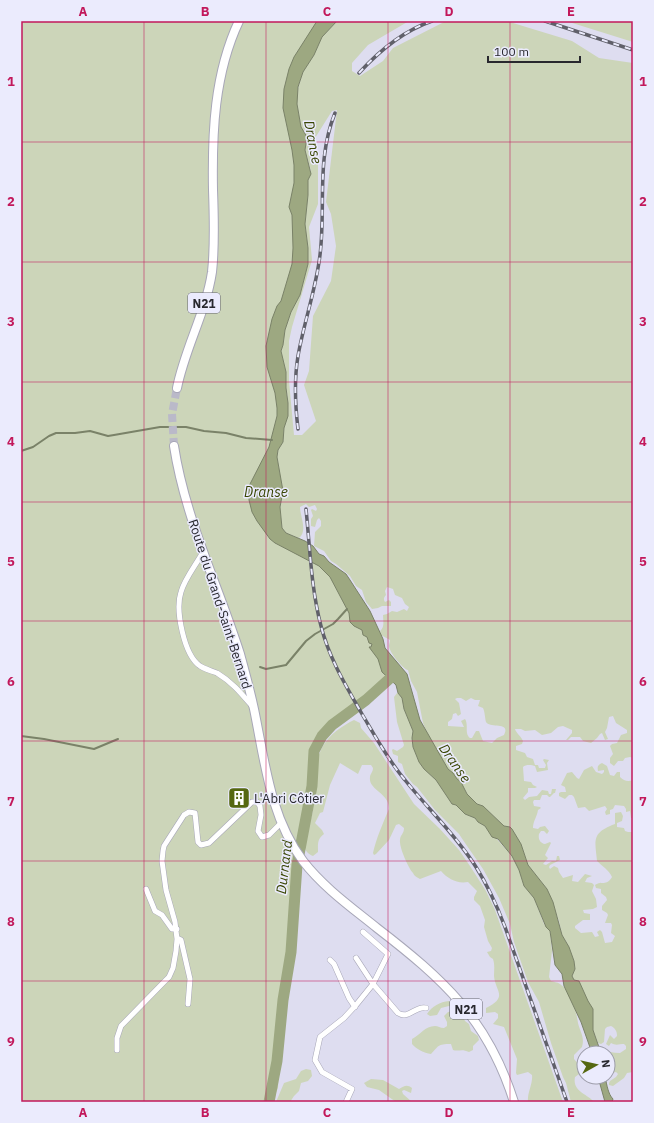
<svg xmlns="http://www.w3.org/2000/svg" width="654" height="1123" viewBox="0 0 654 1123" font-family="'IBM Plex Sans',sans-serif">
<rect width="100%" height="100%" fill="#deddf0"/>
<path fill="#ccd5b9" fill-rule="evenodd" d="M21,21h307l-26,43 -12,50 15,54 -8,94 -28,80 11,68 -16,103 56,52 17,12 56,92 -6,18 -57,39 -17,27 -3,61 -11,29 -7,60 3,23 -5,55 -8,16 -4,91 -6,14h-251z
M337,21h72l-41,24 -16,18v8l8,5 23,-15 10,-13 53,-27h59l8,2 59,18 27,17 34,5v695l-3,-1 -5,1 -2,3h-5l-4,5 -4,-3v-5l3,-4 -3,-8 2,-2 5,-1 4,-8 6,-2v-3l-11,-7 -3,-7 -4,1 -2,11 -2,4 3,7 -3,1 -3,-7 -2,1 -3,4 -6,5 -8,-2 -3,-4h-9l-3,3h-2l6,-7v-3l-9,-4 -5,1 -7,6 -9,2 -7,-5 -10,1 -4,-2h-6c1,4 6,7 8,12l-1,3 -6,2v4l9,3 2,4 6,2 2,6h3l1,3h6l1,-3 -3,-5 1,-1 5,1 -2,3 1,7 -11,2 -2,-6c-3,-1 -9,-2 -12,1l1,14 7,1 2,3 4,2 -2,1h-7v4l-5,6 2,2 4,-3 8,-1 5,-6 6,1 1,3h2l1,-5h4l-1,4h-1l-4,4h-1l-2,-2h-5l-2,5h-6l-1,2 1,4 6,1 1,1 -3,2c-1,7 -5,11 -5,18l5,1 2,-2 5,-1 4,5 -2,3 -3,-3h-3l-2,3c-1,5 1,9 6,10l5,-2 1,1 -6,12 3,3 -5,6 3,1 6,-4h4l1,-5h2l1,4 -10,5 -1,2 1,2 4,-3 4,2 1,4 4,6 10,-3 -1,6 6,1 7,-8 7,2 -5,2 -2,4 7,1 2,2 -2,6 4,8 1,8 -4,2 -10,1 1,3 6,1v6h-7l-8,6v2l6,5 11,-1 3,5 4,-1 -2,-4 3,-2 2,2 3,11 7,-1 3,-6 -4,-3 1,-8 -1,-2h-6l3,-8 -1,-2 -5,-3v-4l5,-6 -1,-3 -5,-4v-4l-5,-1 -1,-3c7,-5 11,2 17,-8 -3,-7 -10,-11 -15,-16 -2,-21 -6,-28 18,-37v-11l6,-1 2,4 -1,5 -5,2v4l7,1 1,3 3,1h5v240l-6,1 -3,5 -11,8 -4,-1v-2l1,-2 6,-4 2,-3 -2,-2 -8,2v-21h-7l-1,-2 1,-1c6,1 12,3 19,3l6,-4v-3l-2,-2c-5,0 -8,2 -13,-1l-2,3 -3,-2 4,-9 4,4 3,-3c0,-5 -2,-8 -6,-10l-4,1 -2,2 -1,13 -3,2 -3,-1 -5,-13v-21l-6,-8 -8,-20 -5,-1 -2,-4 3,-7 -1,-8 -7,-18 -5,-8 -3,-14 -12,-32 -19,-24 -7,-21 -9,-15 -2,-2 -6,-1 -21,-20 -6,-2 -10,-10 -6,-12 -4,-3 -4,-6 -5,-4 -19,-32 -6,-14 -6,-31 -6,-11 -3,-11c-5,-1 -19,-18 -19,-24 0,-2 1,-4 1,-6l-9,-5 -1,-4c5,-4 3,-11 3,-16l4,-1 5,-3 5,1 7,-3 3,2 2,-4 -4,-3 -3,-6 -7,-3 -2,-6 -6,-2 -2,4 1,4c-2,2 -3,4 -1,7l4,-2 2,2v4h-9l-4,2 -6,1 -6,-7 -4,-12 -6,-4 -6,-10 -14,-12 -5,-3 -7,-10 -10,-5 1,-14 6,-6v-5l-2,-3 -2,2 -2,7 -4,-1v-7l2,-3 -2,-6 1,-1 4,2 1,-2 -2,-4 -6,2 -3,-3 -6,3c0,9 8,24 -1,31l-13,-5 -4,-5 -2,-21 3,-12 -6,-38 1,-7 5,-8 1,-14 4,-17v-12l-2,-11v-16l-5,-21 2,-6 2,-15 6,-18 9,-17 8,-31v-16l-3,-24 3,-29v-15l3,-9 -6,-21 1,-13 -5,-10 -4,-23v-12l6,-20 11,-17 8,-18zM337,110l-11,92 5,12 5,32 -5,35 -18,35 -4,55 -5,14 12,36 -14,14h-8l-5,-54v-40l3,-14 20,-67 -3,-33 9,-23v-41l-3,-25 17,-27zM457,698h4l5,3 5,-3 4,2h5l-2,6 5,2c2,4 2,11 3,14 4,7 25,-1 18,13l-7,3 -5,5 -9,-2 -4,-10h-3l-4,7h-2c-6,-5 -1,-13 -5,-19l-4,2 3,6 -16,-1v-4l4,-3 1,-5 3,-1 2,3 3,-2 -2,-11 -4,-4z
M566,21h67v21z
M397,693h1l4,5 2,11 9,22 -1,13 5,13 7,12 12,11 16,24 4,1 9,9 10,4 3,4 7,4 27,30 7,14 5,16 10,12 10,26 6,7 2,20 -3,26 2,4c3,1 6,1 9,3 12,8 16,26 18,39 2,9 7,14 4,24l-8,8v4l8,9v4l-7,5c-3,15 13,17 19,25h-23l-5,-19 -3,-6 -12,-34 -12,-41 -11,-20 -14,-40 -4,-18 -11,-26 -16,-29 -18,-26 -6,-9 -24,-24 -18,-23 -4,-3 -8,-10 -3,-10 -4,-2v-6l-5,-2 -1,-4 1,-1 4,2 6,-4 1,-2 -7,-23 -3,-25z
M354,720l6,3 1,5 13,15 40,61 26,25 19,21 11,16 16,25 9,19 68,192h-35c-1,-9 5,-18 4,-27l-4,-3 -11,3 -1,-2 1,-14 -13,-32 -11,-3 5,-6v-4l-3,-2 -9,1v-5c23,-11 9,-17 8,-32 0,-6 1,-11 -1,-17l-3,-2 -3,-5 4,-1 1,-3 -4,-7 -4,-14 1,-7 -5,-14 -6,-6v-3l3,-6 -9,-9c-11,2 -20,-3 -27,-11l-21,8c-3,-2 -6,-3 -7,-6 -5,-6 -14,-26 -13,-33 0,-5 4,-6 4,-12l-5,-4 -3,1 -7,15 -13,14 -2,1 -1,-2c3,-14 10,-30 16,-44 1,-16 -21,-19 -19,-32 0,-3 3,-5 3,-9l-2,-3h-9l-4,9 -18,-11 -10,22 -7,27 -3,1 -5,10 7,7 2,4c-7,5 -6,10 -6,18l-5,4c-5,-2 -8,-5 -9,-11 -1,-11 5,-20 8,-30 5,-22 -1,-49 11,-69 7,-12 19,-20 31,-26z
M602,763l5,3 3,9 4,1 3,-4h3v5c4,4 8,5 13,3v38h-2l-1,-7 -4,1v-3l-2,-3 -9,-1 -2,4 -3,1v4l-4,1 -1,-3 2,-3 -2,-3 -16,5 -4,-4 -7,1 -4,-11 -2,-2h-3l-4,4 -6,-3v-3l2,-1h5l-1,-5 -4,-2 6,-12 5,-1 5,6 2,1 5,-9 8,-4 4,6 6,2 2,-2v-2l-6,1c-1,-5 0,-6 4,-8z
M449,1001l11,9 5,11 4,3 2,7 7,5 1,4 -6,6v4l-4,2c-8,-4 -10,0 -16,-2l-2,-6c-14,0 -12,2 -20,10 -7,-1 -15,-5 -19,-10v-5c8,-4 13,-13 23,-13 3,0 5,2 9,2l3,-2v-4l-3,-6 4,-4 5,-1 1,-2 -2,-2 -3,-1 -8,2 -4,7 -7,1 -3,-2c5,-8 13,-12 22,-13z
M306,1069l5,1 1,6 -4,5 -7,2 -2,8 -5,5 -4,6h-14l8,-19 12,-4 5,-8z
M371,1079l12,1 16,9c5,-3 8,-5 13,-1l-1,5 -7,-3 -2,1 1,3 9,8h-16l-17,-12 -12,-3 -3,-4z"/>
<path fill="#9da881" stroke="#7a8268" d="M317,21h20l-15,16 -8,18 -11,17 -5,15 -1,17 4,23 6,10 -2,13 6,24 -3,6v15l-3,29 3,24v16l-8,31 -9,17 -6,18 -2,15 -2,6 5,21v16l2,15v13l-4,12 -1,14 -5,8 -1,7 6,34 -3,16 2,21 4,5 19,8 8,5 6,8 5,2 5,6 17,12 4,6 20,31 13,28 2,9 22,26 13,46 28,49 5,4 4,6 4,3 6,12 10,10 6,2 21,20 6,1 2,2 9,15 7,21 19,24 6,13 9,33 7,12 5,14 1,8 -3,7 2,4 5,1 9,20 5,8v21l8,23h-9l-11,-31 -17,-36 -2,-12 -7,-9 -5,-34 -4,-4 -12,-29 -10,-12 -5,-16 -7,-14 -14,-17 -6,-2 -7,-11 -7,-4 -3,-4 -10,-4 -9,-9 -4,-1 -16,-24 -12,-11 -5,-7 -6,-15 -1,-9 1,-7 -9,-22 -2,-11 -4,-5 -2,-8 -14,-13 -4,-13 -9,-12h2l1,-3 -3,-1 -2,-6 -4,-2 -1,-5 -8,-4 -4,-4 -1,-9 -19,-36 -11,-11 -44,-23 -5,-4 -13,-18 -5,-9 -3,-12v-14l20,-39 8,-31v-8l-2,-15 -8,-26 -1,-21 6,-27 5,-13 4,-5 11,-37 1,-16 -1,-33 -3,-8 5,-24v-18l-2,-15 -9,-42 1,-19 5,-20 5,-12z
M598,1077h7c2,8 3,17 8,22l-1,3h-7z"/>
<g fill="none" stroke-linecap="round" stroke-linejoin="round">
<path stroke="#7a8268" stroke-width="2" d="M21,451l12,-4 16,-11 7,-3h19l15,-2 18,5 6,-1 46,-8h26l18,4 22,2 20,5 26,2
M260,667l6,2 20,-4 20,-24 9,-7 18,-10 5,-5 9,-10
M21,736l23,3 50,10 24,-10"/>
<path stroke="#9da881" stroke-width="11" d="M269,1102l8,-41 6,-61 8,-48 6,-87 15,-79 2,-35 8,-15 10,-11 34,-25 31,-28"/>
<path stroke="#bab9c9" stroke-width="8" stroke-dasharray="8 4" stroke-linecap="butt" d="M174,446l-2,-32 5,-26"/>
<g stroke="#a8a7b8" stroke-width="6">
<path id="minor" d="M203,552c-7,13 -18,26 -22,40 -6,18 3,63 19,74 5,3 11,5 17,7 15,9 24,20 35,33
M146,889l9,22 7,4 10,14h5
M177,938l4,2 9,39 -2,25
M356,958l17,26 25,29c11,7 18,-8 28,-5
M330,960l4,4 15,34 6,9
M117,1050v-12l4,-12 42,-43 6,-6 4,-9 3,-17 1,-12 -2,-17 -9,-32 -4,-29 1,-10 1,-5 20,-31 5,-3 6,1 3,29 3,3 8,-2 43,-41h5l3,4 1,9 -3,16 4,6 7,-2 12,-12
M346,1102l6,-13 -30,-17 -7,-12 5,-23 24,-19 12,-13 17,-21 15,-30 -25,-22"/>
</g>
<g stroke="#a8a7b8" stroke-width="10">
<path id="primary" d="M177,388c8,-40 29,-76 35,-116 3,-27 2,-55 1,-82 -1,-57 1,-116 26,-169
M174,446c11,72 44,139 66,208 5,18 10,37 14,55 11,53 16,108 49,152 20,26 48,46 74,67 66,51 111,91 137,174"/>
</g>
<use href="#minor" stroke="#fff" stroke-width="5"/>
<use href="#primary" stroke="#fff" stroke-width="8"/>
<g stroke="#60606a" stroke-width="3.5">
<path id="rail" d="M545,21l88,29
M359,73c21,-23 44,-42 73,-52
M298,429c-3,-25 -4,-49 0,-73 6,-34 18,-67 22,-101 6,-49 -4,-95 15,-142
M306,509c4,39 5,79 15,117 8,32 25,60 41,88 13,22 26,46 43,66 23,29 51,55 71,87 12,19 21,39 29,60l62,175"/>
</g>
<use href="#rail" stroke="#ebebfd" stroke-width="2" stroke-dasharray="6" stroke-linecap="butt"/>
</g>
<path fill="none" stroke="#c2185b" stroke-width="1" stroke-opacity="0.55" d="M144,21v1081M266,21v1081M388,21v1081M510,21v1081M21,142h612M21,262h612M21,382h612M21,502h612M21,621h612M21,741h612M21,861h612M21,981h612"/>
<defs>
<g id="building-square" transform="scale(1.15)"><rect x="-9" y="-9" width="18" height="18" rx="4" fill="#556711" stroke="#ebebfd"/><path d="M-4-6H4V6H1V3H-1V6H-4ZM-2.5-4.3h1.7v1.8h-1.7ZM.8-4.3h1.7v1.8H.8ZM-2.5-1h1.7V.8h-1.7ZM.8-1h1.7V.8H.8Z" fill="#fff"/></g>
</defs>
<g fill-rule="evenodd">
<use href="#building-square" x="239" y="798"/>
</g>
<g text-anchor="middle" dominant-baseline="central" stroke-width="3" stroke-linejoin="round" paint-order="stroke">
<g fill="#ebebfd" stroke="#62626c" stroke-width="1">
<rect x="188" y="293" width="32" height="20" rx="3"/>
<rect x="450" y="999" width="32" height="20" rx="3"/>
</g>
<g font-size="12" font-weight="bold" fill="#28282e">
<text x="204" y="303">N21</text>
<text x="466" y="1009">N21</text>
</g>
<g font-size="13" fill="#28282e" stroke="#ebebfd">
<text transform="translate(220 604) rotate(72)">Route du Grand-Saint-Bernard</text>
</g>
<g font-size="13" fill="#28282e" stroke="#ebebfd" text-anchor="start">
<text x="254" y="798">L'Abri Côtier</text>
</g>
<g font-size="14" font-style="italic" fill="#394603" stroke="#ebebfd">
<text transform="translate(313 142) rotate(79)">Dranse</text>
<text x="266" y="492">Dranse</text>
<text transform="translate(455 763) rotate(55)">Dranse</text>
<text transform="translate(284 867) rotate(-83)">Durnand</text>
</g>
</g>
<rect width="654" height="1123" fill="none" stroke="#ebebfd" stroke-width="44"/>
<g transform="translate(596 1065) rotate(82)"><circle r="19" fill="#ebebfd" stroke="#9d9daa"/>
<path d="M0-3L7 15L0 10L-7 15Z" fill="#556711"/>
<text y="-6" font-size="11" font-weight="bold" text-anchor="middle" fill="#28282e">N</text>
</g>
<path d="M488 56v6h92v-6" fill="none" stroke="#28282e" stroke-width="2"/>
<text x="494" y="56" font-size="12" fill="#28282e" stroke="#ebebfd" stroke-width="3" paint-order="stroke">100 m</text>
<rect x="22" y="22" width="610" height="1079" fill="none" stroke="#c2185b" stroke-width="1.5"/>
<g font-size="13" text-anchor="middle" font-weight="bold" fill="#c2185b">
<text x="83" y="16">A</text>
<text x="205" y="16">B</text>
<text x="327" y="16">C</text>
<text x="449" y="16">D</text>
<text x="571" y="16">E</text>
<text x="11" y="86">1</text>
<text x="643" y="86">1</text>
<text x="11" y="206">2</text>
<text x="643" y="206">2</text>
<text x="11" y="326">3</text>
<text x="643" y="326">3</text>
<text x="11" y="446">4</text>
<text x="643" y="446">4</text>
<text x="11" y="566">5</text>
<text x="643" y="566">5</text>
<text x="11" y="686">6</text>
<text x="643" y="686">6</text>
<text x="11" y="806">7</text>
<text x="643" y="806">7</text>
<text x="11" y="926">8</text>
<text x="643" y="926">8</text>
<text x="11" y="1046">9</text>
<text x="643" y="1046">9</text>
<text x="83" y="1117">A</text>
<text x="205" y="1117">B</text>
<text x="327" y="1117">C</text>
<text x="449" y="1117">D</text>
<text x="571" y="1117">E</text>
</g>
</svg>
